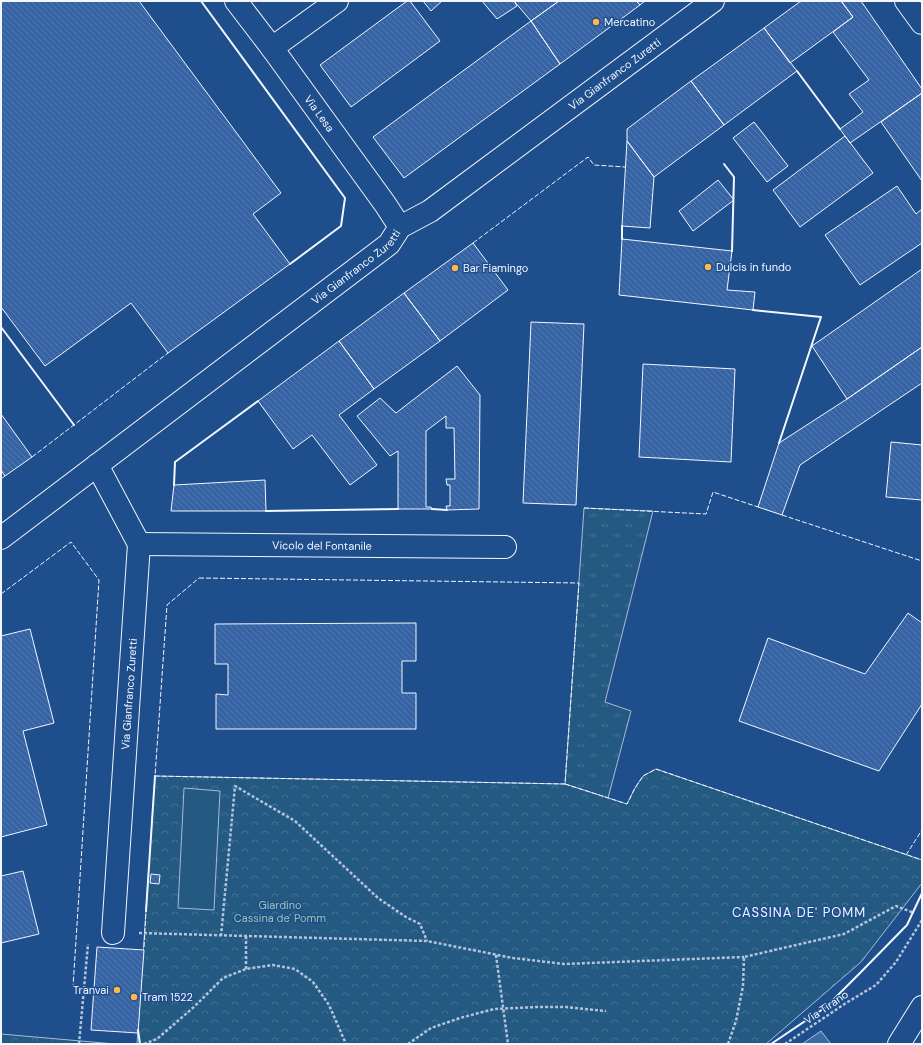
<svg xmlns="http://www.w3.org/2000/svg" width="923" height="1045" viewBox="0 0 923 1045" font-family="'DM Sans',sans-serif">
<defs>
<pattern id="grass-tufts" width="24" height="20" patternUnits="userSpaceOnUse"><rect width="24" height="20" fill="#245a82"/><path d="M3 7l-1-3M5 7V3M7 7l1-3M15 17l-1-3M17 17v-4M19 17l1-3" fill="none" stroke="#447295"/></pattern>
<pattern id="forest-crowns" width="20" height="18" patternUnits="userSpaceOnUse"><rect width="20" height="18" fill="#245a82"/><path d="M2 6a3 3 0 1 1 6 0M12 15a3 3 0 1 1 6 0" fill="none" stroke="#447295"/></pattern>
<pattern id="water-waves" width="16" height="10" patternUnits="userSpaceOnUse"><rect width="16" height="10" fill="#3b69a3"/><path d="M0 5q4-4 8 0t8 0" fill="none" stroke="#587fb1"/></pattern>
<pattern id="building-back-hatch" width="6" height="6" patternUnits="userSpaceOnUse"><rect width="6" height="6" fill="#3563a3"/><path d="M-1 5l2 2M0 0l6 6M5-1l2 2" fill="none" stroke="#537ab1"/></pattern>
</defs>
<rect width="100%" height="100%" fill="#1f4e8c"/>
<path fill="url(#grass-tufts)" stroke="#a8bbd7" d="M584,508l69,3 -48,191 26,9 -23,87 -43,-14z"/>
<path fill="url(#forest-crowns)" stroke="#a8bbd7" d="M656,769l266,91v23l-61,79 -95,82h-629l18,-268 410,8 62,20 8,-16 8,-12z
M1,1034l114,10h-114z"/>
<path fill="#245a82" stroke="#a8bbd7" d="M184,788l36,3 -6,119 -36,-2z"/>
<path fill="url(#water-waves)" stroke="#a8bbd7" d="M821,1031l10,13h-29z"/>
<path fill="url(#building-back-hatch)" stroke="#f2f6ff" d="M1,1h138l142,192 -28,21 37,50 -122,89 -37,-50 -86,63 -44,-59z
M407,1h3l30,40 -89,66 -31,-42z
M423,1h19l-11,10z
M482,1h32l3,5 -20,13z
M514,1h45l-28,20z
M559,1h77l4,4 -80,59 -29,-43z
M636,1h9l-5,4z
M801,1h40l12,16 -63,46 -26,-35z
M841,1h20l61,88v4l-72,50 -10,-14 23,-17 -14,-18 20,-14 -36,-48 20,-15z
M531,21l29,43 -156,114 -31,-41z
M764,28l33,43 -73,54 -33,-44z
M691,81l33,44 -70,52 -27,-36v-12z
M922,93v88l-41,-59z
M754,122l34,44 -21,16 -34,-44z
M845,136l28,37 -73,54 -27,-37z
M627,141l27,36 -4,51 -28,-2z
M718,180l16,20 -41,31 -14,-20z
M897,186l19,28 6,-5v34l-62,42 -35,-50z
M622,239l110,12 -5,39 28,2 -2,18 -134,-15z
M473,243l35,47 -68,51 -36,-48z
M922,269v78l-75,52 -35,-53z
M404,293l36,48 -66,48 -35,-48z
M531,322l53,2 -8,181 -53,-2z
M339,341l35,48 -35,26 38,50 -27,20 -38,-50 -19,14 -35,-48z
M922,347v36l-122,82 -18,50 -24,-8 21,-64 68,-44z
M643,364l92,5 -4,93 -92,-5z
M457,366l23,29 -1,114 -32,1 -1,-4h4v-21h-3l-1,-6h9l-1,-51h-8v-12l-20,15v76h5l1,2h-34v-58l-8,5 -33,-40 23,-18 16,15z
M1,414l31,43 -27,19 -4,-6z
M891,442l31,3v55l-36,-3z
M265,480l1,31h-95l3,-26z
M908,613l14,10v81l-43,67 -140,-50 29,-83 97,36z
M416,623v38h-14v32h14v36h-200v-35l12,1v-31h-13v-40z
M30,629l24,94 -31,8 24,94 -46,12v-201z
M23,871l16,63 -38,9v-67z
M151,874l9,1 -1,9 -9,-1z
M97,947l47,3 -6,83 -47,-3z"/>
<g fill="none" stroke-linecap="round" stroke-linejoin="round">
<g stroke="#f2f6ff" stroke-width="24">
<g id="minor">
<path id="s1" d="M236,1l36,47 113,156 15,23"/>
<path d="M906,1l16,22"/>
<path d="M272,48l65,-47"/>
<path d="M97,465l42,79 -26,389"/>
<path id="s2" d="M1,538l388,-294 11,-17 30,-16 283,-210"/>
<path id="s3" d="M139,544l366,3"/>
<path d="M899,1044l23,-37"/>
</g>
</g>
<path stroke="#b3c4dc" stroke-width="2.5" stroke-dasharray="3 2" stroke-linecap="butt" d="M139,933l288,8 86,17 51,6 180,-7
M221,936l14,-150 60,35 83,77 28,19 14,7 7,17
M496,955l12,89
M246,969v-33
M79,1044l9,-100
M144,1044l13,-5 38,-33 28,-28 23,-9 27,-4 22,4 18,13 16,23 17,39
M408,1044l23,-16 29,-10 34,-9 43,-2h29l40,4
M728,1044l8,-23 7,-35 1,-29 100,-23 52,-28 18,7
M785,1044l61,-41 30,-18 20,-23 26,-42"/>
<use href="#minor" stroke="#1f4e8c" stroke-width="22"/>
<path stroke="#f2f6ff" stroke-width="1" stroke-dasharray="5 2" stroke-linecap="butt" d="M473,243l115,-86 6,8 31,2
M32,457l136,-104
M1,479l4,-3
M584,508l122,6 7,-22 45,15
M782,515l140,46
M199,578l380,5 -14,201 -410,-8 12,-171z
M1,594l70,-52 28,38 -26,407
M565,784l62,20 8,-16 8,-12 13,-7 266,91
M906,855l16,-25
M144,947l2,-36"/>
<path stroke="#f2f6ff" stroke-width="2" d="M201,1l144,197 -4,28 -51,38
M797,71l43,58
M724,164l10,13 -2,74
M622,239v-13
M753,310l68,7 -42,126
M1,327l73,98
M174,485l1,-23 83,-61
M432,509l15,1
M266,511l132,-2
M146,911l9,-135
M138,1030l2,14
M771,1044l55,-37 34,-34 47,-48 15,-32"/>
</g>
<g fill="#ffb74d" stroke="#1f4e8c" stroke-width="1.5">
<circle cx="596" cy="22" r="4"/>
<circle cx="708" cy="267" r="4"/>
<circle cx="455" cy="268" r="4"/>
<circle cx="117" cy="990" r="4"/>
<circle cx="134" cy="997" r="4"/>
</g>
<g text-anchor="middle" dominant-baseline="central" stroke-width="3" stroke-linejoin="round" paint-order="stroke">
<g font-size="11" fill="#f2f6ff" stroke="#1f4e8c" text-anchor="start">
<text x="604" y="22">Mercatino</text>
<text x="716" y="267">Dulcis in fundo</text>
<text x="463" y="268">Bar Fiamingo</text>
<text x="109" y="990" text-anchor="end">Tranvai</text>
<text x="142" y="997">Tram 1522</text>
</g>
<g font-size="11" fill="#f2f6ff" stroke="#1f4e8c">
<text stroke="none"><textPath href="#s2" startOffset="771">Via Gianfranco Zuretti</textPath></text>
<text stroke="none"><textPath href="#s1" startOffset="140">Via Lesa</textPath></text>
<text stroke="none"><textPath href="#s2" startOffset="447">Via Gianfranco Zuretti</textPath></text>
<text stroke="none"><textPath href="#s3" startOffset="183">Vicolo del Fontanile</textPath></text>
<text transform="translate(129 694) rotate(-86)">Via Gianfranco Zuretti</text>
<text transform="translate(826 1007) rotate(-34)">Via Tirano</text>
</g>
<g font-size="11" fill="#97c8a6" stroke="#1f4e8c">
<text x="280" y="905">Giardino<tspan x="280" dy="13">Cassina de' Pomm</tspan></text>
</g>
<g font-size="13" letter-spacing="1" fill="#f2f6ff" stroke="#1f4e8c">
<text x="799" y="912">CASSINA DE' POMM</text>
</g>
</g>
<rect width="923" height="1045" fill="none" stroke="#f2f6ff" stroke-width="4"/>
</svg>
